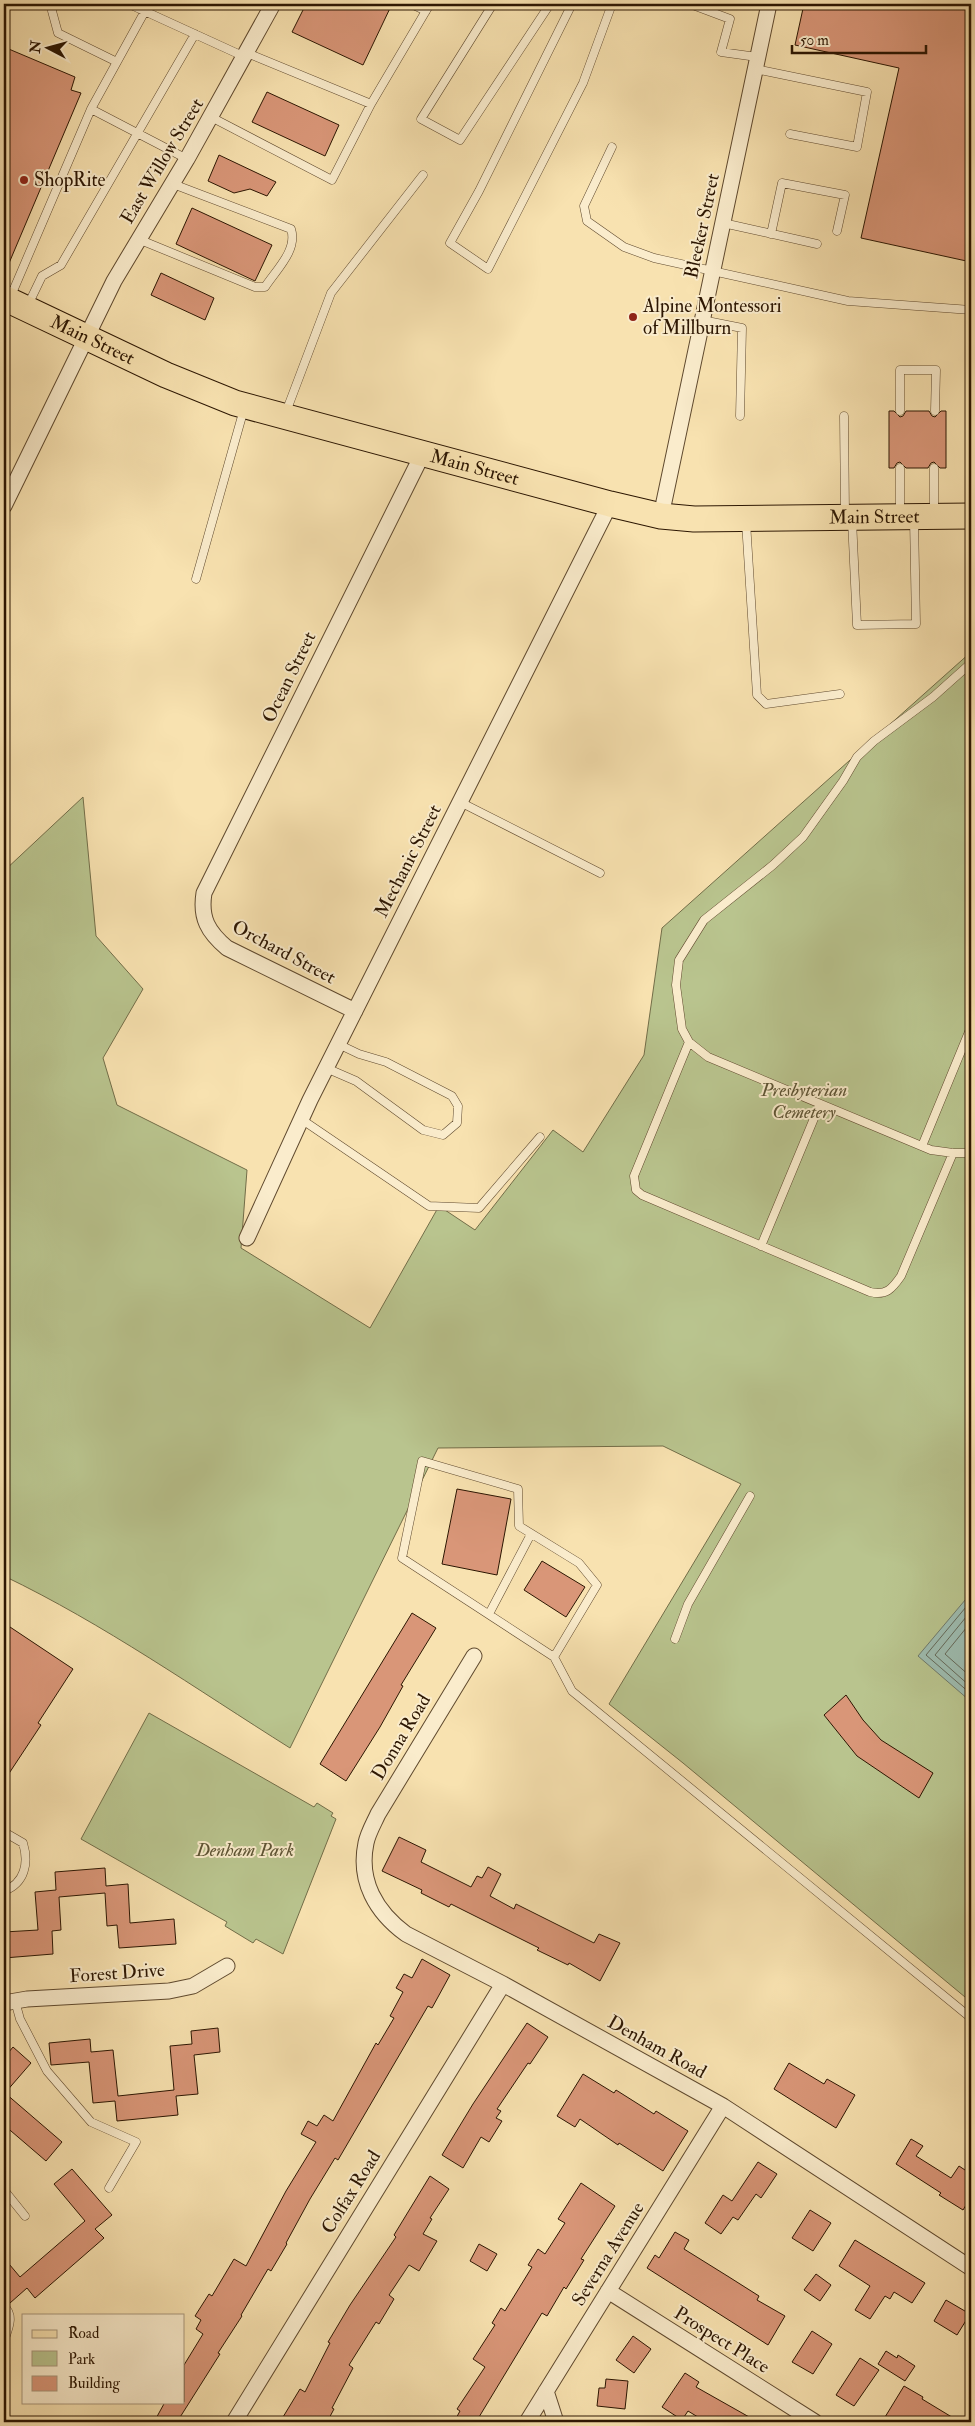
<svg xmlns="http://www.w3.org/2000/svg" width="975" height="2426" viewBox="0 0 975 2426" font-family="'IM FELL Double Pica',serif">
<rect width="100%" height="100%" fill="#f8e2b0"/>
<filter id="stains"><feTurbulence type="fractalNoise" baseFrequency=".004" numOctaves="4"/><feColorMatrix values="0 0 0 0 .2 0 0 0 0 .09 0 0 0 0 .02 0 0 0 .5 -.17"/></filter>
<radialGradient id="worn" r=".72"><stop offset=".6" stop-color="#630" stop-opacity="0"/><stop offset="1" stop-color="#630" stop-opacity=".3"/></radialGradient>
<path fill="#b9c48e" stroke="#726d48" d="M971,652v1350l-288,-239 -74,-59 132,-220 -78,-38 -225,2 -148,300c-94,-59 -186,-124 -286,-172v-705l79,-74 13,139 47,53 -40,69 14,47 130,65 -6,78 129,80 69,-122 36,24 78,-100 30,22 61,-97 18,-127z
M149,1713l165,94 3,-4 16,10 -2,3 5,3 -53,135 -27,-15 -3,4 -28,-17 2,-4 -146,-83z"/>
<path fill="#9ebdb1" stroke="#707a6b" d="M971,1593v104l-2,3 -51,-44z"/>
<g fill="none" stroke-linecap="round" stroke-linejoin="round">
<path stroke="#656a5a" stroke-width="1" d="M971,1601l-45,54 45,39
M971,1611l-36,44 36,32
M971,1622l-26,32 26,23"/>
</g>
<path fill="#d99678" stroke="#2c1602" d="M306,4h86l-29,61 -71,-33z
M804,4h167v258l-110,-24 38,-170 -104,-23z
M4,47l71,30 -4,13 10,3 -77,182z
M267,92l72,33 -14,31 -73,-34z
M219,155l57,27 -9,14 -17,-7 -16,4 -26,-12z
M192,208l80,37 -17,36 -79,-37z
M161,273l53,25 -9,22 -54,-25z
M889,411h5l6,6 3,-1 3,-5h23l3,5 3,1 6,-6h5v57h-6l-6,-6 -3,1 -3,5h-22l-6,-6 -3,1 -3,5h-5z
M457,1489l54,10 -14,76 -55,-11z
M542,1561l43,26 -19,30 -42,-27z
M412,1613l24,15 -35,57 2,1 -23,41 -34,54 -26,-17z
M4,1623l69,46 -35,54 3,2 -37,56z
M846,1695l17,25 18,20 52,33 -14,25 -62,-42 -33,-41z
M399,1837l27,13 -5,12 50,25 6,-11 5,2 6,-11 13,7 -11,22 24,13 2,-5 78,39 5,-9 21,9 -20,38 -31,-18 -1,2 -31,-15 2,-2 -88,-44 -2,3 -28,-14 1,-3 -40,-19z
M105,1868l1,18 22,-2 2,39 44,-4 2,25 -57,4 -2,-23 -10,1 -2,-33 -46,4 2,33 -9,1 1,23 -49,4v-26l34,-2 -3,-38 21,-2 -1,-18z
M422,1959l28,16 -18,33 -4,-2 -90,154 -3,-2 -25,41 -24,44 1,1 -16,27 -3,-2 -27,46 1,1 -24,37 2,1 -43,68h-23l11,-20h19v-37l19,-31 -7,-5 5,-9 -6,-4 14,-22 3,2 22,-37 12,7 40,-75 30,-49 -15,-8 7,-13 9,5 7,-11 9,6 43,-78 2,2 16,-27 -4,-2 13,-24 -7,-4 8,-14 8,4z
M527,2023l21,14 -18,27 -2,-1 -31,46 4,2 -5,7 6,3 -13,21 -8,-5 -18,31 -21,-13 31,-51z
M218,2028l2,24 -26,3 4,39 -22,2 2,19 -61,6 -2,-20 -22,2 -4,-41 -38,3 -2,-22 41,-4 1,13 22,-2 5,46 56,-6 -4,-44 22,-2 -1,-13z
M13,2047l18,16 -26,30 57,49 -16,19 -42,-36v-67z
M789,2063l35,21 3,-5 28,16 -19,33 -62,-39z
M583,2074l31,19 2,-3 38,24 2,-3 32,20 -25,40 -44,-28 -1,2 -38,-26 -5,8 -18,-11z
M911,2139l12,7 -7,10 35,22 8,-12 12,8v23l-8,13 -24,-15 2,-2 -45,-29z
M758,2162l19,12 -16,24 -5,-4 -18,26 -5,-3 -12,17 -16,-11 18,-28 9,6z
M72,2169l40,46 -17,14 9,9 -69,60 -8,-10 -17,15 -6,-7v-38l16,19 65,-56 -31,-37z
M430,2176l19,13 -19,29 2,1 -9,15 14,7 -18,30 -10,-6 -20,30 5,4 -15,25 -3,-2 -27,43 4,3 -21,40 2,1 -7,13h-47l20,-33 5,3 25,-49 -2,-1 22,-37 46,-68 -2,-2z
M581,2183l34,23 -34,53 3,1 -18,29 -2,-2 -17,29 -5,-3 -66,109h-22l6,-11 -3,-2 28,-42 -12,-8 22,-34 -3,-2 9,-15 4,3 27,-44 -4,-2 10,-16 7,5 20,-31 -7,-4z
M810,2210l21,13 -18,28 -21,-13z
M675,2232l14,8 -5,9 45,28 30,19 -2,4 28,16 -17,29 -121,-77 8,-13 4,3z
M855,2240l70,43 -13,20 -18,-11 -4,7 -5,-3 -15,23 -15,-9 15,-24 -31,-20z
M479,2244l18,10 -10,17 -17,-10z
M816,2274l15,11 -11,16 -16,-11z
M946,2300l24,14 -13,21 -23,-14z
M812,2331l20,13 -19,30 -21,-12z
M633,2336l18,13 -17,24 -18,-13z
M886,2351l11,7 1,-3 17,11 -10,15 -27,-17z
M860,2358l19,12 -25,36 -18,-11z
M685,2373l14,9 -3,5 62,35h-52l-18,-11 -6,9 -20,-13z
M606,2379l22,2 -3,28 -28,-3 2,-18h6z
M904,2386l19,11 -1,2 38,23h-78z"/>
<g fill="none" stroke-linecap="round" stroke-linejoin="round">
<g stroke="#5f492e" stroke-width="9">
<path id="service" d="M54,4l-2,7 6,22 59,29
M129,4l116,53
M411,4l15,7
M493,4l-72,115 39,21 90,-136
M572,4l-93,187 -29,52 38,26 95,-186 29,-79
M690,4l40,15 -9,33 36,5
M145,11l-54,98 96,50
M247,53l124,51
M755,69l112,23 -10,55 -67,-13
M211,117l121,63 39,-76 59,-100
M612,147l-28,59 3,15 37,26 30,11 194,43 123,9
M723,223l94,21
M771,234l11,-51 63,12 -8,36
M138,239l117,48h10c11,-17 33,-37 26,-58l-118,-45
M10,298l81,-189
M28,305l14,-29 19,-11 134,-231
M702,320l40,8 -2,88
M900,411v-41h36l-1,41
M286,412l45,-119 92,-118
M844,416l1,98
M900,468v46
M934,513v-45
M852,520l5,105 59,-1 -2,-105
M746,522l11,173 9,9 74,-10
M196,579l48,-170
M971,663l-38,34 -59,44 -17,16 -14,24 -40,56 -30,28 -69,55 -25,40 -3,25 6,44 7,13 19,15 223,93 22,3h18
M460,802l140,71
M689,1042l-55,134 2,14 6,5 228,97c16,4 22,-3 31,-16l52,-123
M326,1068l30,13 67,49 20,5 14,-12 1,-17 -6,-10 -66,-34 -27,-8 -21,-10
M301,1119l128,87 50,2 61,-71
M922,1146l49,-119
M761,1246l59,-142
M489,1614l42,-80
M675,1639l13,-35 62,-108
M554,1657l43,-72 -18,-22 -60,-37 -1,-37 -96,-28 -20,97 152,99 18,34 399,327
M4,1832l19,11c6,20 2,40 -19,48
M15,2001l5,18 27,52 44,51 45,20 -27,46
M4,2190l21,26
M4,2306c11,10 4,23 0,35"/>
</g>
<g stroke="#5f492e" stroke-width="17">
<path id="minor" d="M4,506l110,-225 73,-122 86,-155
M661,516l108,-512
M355,1011l-128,-63c-19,-16 -27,-30 -23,-55l218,-438
M247,1238l63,-138 300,-596
M474,1656l-96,158c-4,9 -10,19 -12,29 -8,38 10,69 40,91l97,50 220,122 248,162
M4,2003l23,-4 142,-8 24,-5 34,-20
M608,2291l207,131
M546,2391l10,31
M234,2422l269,-438
M527,2422l196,-316"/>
</g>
<g stroke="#2c1602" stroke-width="27">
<g id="primary">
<path id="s1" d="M4,298l162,77 69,28 375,101 51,12 33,3 277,-3"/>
</g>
</g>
<use href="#service" stroke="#faeccc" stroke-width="8"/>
<use href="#minor" stroke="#faeccc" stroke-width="15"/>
<use href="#primary" stroke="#f8e2b0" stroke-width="25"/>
</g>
<g fill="#8f2418" stroke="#faeccc" stroke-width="2">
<circle cx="24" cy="180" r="5"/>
<circle cx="633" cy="317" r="5"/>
</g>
<g text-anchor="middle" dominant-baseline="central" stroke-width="4" stroke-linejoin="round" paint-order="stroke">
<g font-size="19" fill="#2c1602" stroke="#faeccc">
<text transform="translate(162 161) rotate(-59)">East Willow Street</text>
<text transform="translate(702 226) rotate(-78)">Bleeker Street</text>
<text stroke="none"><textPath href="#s1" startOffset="98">Main Street</textPath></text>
<text stroke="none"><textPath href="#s1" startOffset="502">Main Street</textPath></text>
<text stroke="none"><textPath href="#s1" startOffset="908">Main Street</textPath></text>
<text transform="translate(289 677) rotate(-64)">Ocean Street</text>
<text transform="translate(408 861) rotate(-63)">Mechanic Street</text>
<text transform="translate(284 952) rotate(28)">Orchard Street</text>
<text transform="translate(401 1737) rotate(-59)">Donna Road</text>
<text transform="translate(117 1973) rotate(-4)">Forest Drive</text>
<text transform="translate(657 2047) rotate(29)">Denham Road</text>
<text transform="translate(351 2192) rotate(-58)">Colfax Road</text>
<text transform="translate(608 2254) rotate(-58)">Severna Avenue</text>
<text transform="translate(722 2340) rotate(32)">Prospect Place</text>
</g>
<g font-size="19" fill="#2c1602" stroke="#faeccc" text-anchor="start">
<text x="34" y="180">ShopRite</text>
<text x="643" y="306">Alpine Montessori<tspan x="643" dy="22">of Millburn</tspan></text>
</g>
<g font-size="19" font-style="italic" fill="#5d5333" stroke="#faeccc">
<text x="804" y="1090">Presbyterian<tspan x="804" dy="22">Cemetery</tspan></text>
<text x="245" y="1850">Denham Park</text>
</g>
</g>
<rect width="975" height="2426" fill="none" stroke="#f8e2b0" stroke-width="20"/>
<rect x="5" y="5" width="965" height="2416" fill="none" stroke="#2c1602" stroke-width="2.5"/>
<rect x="10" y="10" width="955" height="2406" fill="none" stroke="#2c1602"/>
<rect x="22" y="2314" width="162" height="90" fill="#faeccc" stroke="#a8967b"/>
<rect x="32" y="2330" width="25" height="8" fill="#f8e2b0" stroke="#a8967b"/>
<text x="68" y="2338" font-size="15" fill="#2c1602">Road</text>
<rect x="32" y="2351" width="25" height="15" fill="#b9c48e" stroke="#a8967b"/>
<text x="68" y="2364" font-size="15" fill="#2c1602">Park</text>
<rect x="32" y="2376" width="25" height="15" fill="#d99678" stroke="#a8967b"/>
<text x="68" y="2388" font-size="15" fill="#2c1602">Building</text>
<g transform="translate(48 48) rotate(276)" stroke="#faeccc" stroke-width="4" paint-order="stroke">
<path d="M0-4L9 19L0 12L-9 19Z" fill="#2c1602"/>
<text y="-8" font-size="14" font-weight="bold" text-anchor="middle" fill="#2c1602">N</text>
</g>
<path d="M792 45v8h134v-8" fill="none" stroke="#2c1602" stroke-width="2.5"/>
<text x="800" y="45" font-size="15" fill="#2c1602" stroke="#faeccc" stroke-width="4" paint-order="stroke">50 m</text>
<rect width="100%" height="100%" filter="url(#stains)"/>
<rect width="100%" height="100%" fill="url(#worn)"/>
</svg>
